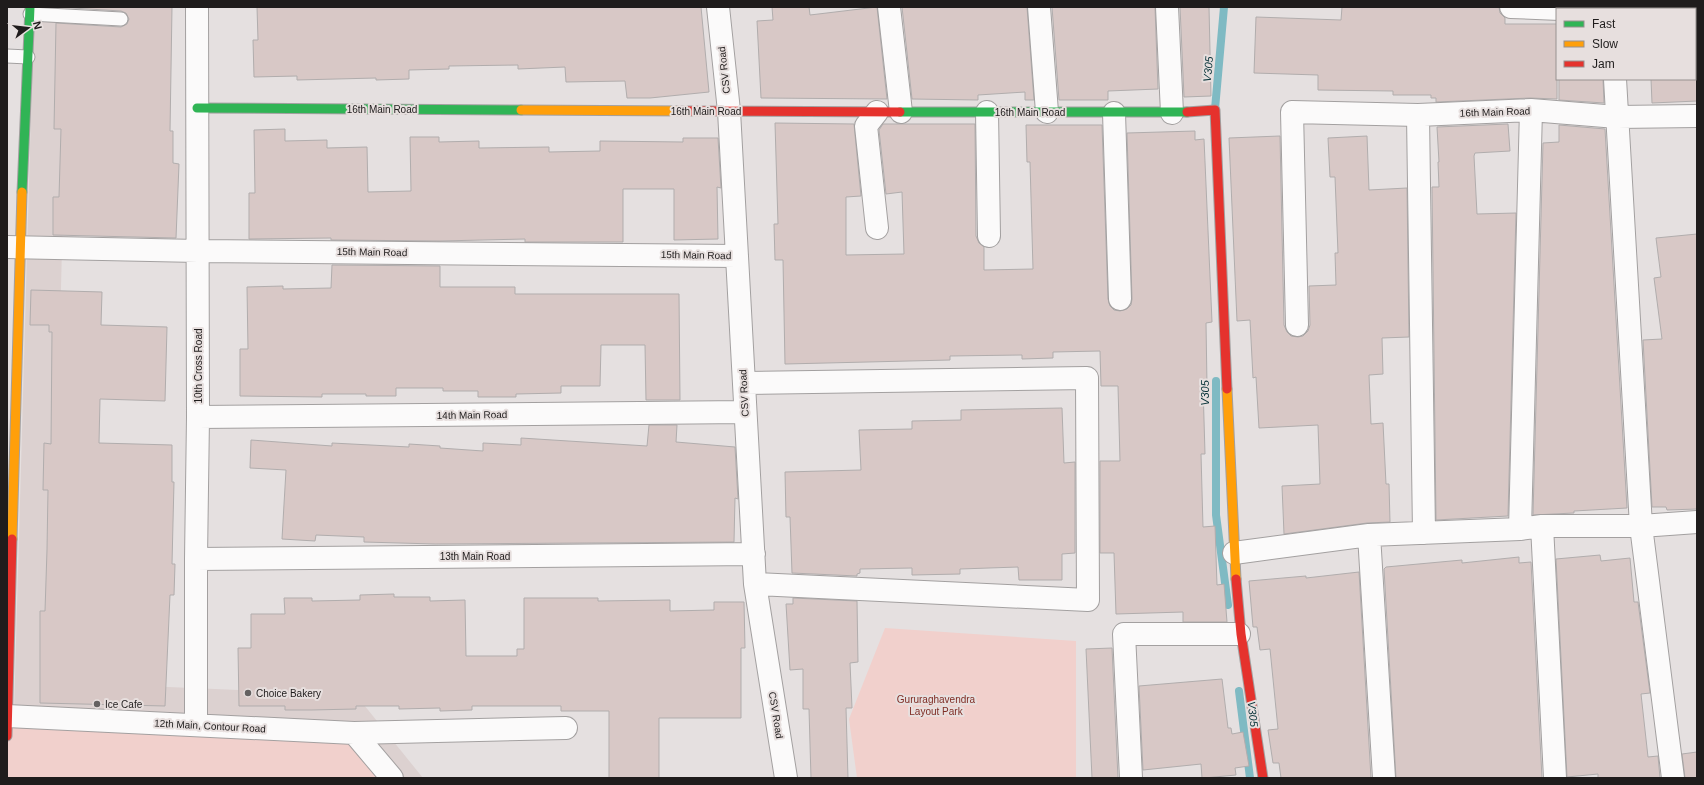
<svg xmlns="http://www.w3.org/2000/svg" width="1704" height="785" viewBox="0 0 1704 785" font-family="Helvetica,sans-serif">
<rect width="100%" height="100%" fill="#e5e0e0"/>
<path fill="#dcd1d0" d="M34,7h36l-8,241 -11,434 305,13 67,83h-27l-382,-65z"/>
<path fill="#f1d0cc" d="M885,628l191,13v137h-219l-8,-59z
M8,724l347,15 34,39h-382z"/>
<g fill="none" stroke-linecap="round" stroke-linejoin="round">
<path stroke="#7fbac3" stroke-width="8" d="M1215,109l9,-102
M1216,381v134l12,90
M1239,691l11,87"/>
</g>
<path fill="#d8c8c6" stroke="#b1adad" d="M56,7h116l-2,124h3v32l6,1 -3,74 -123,-3v-38h6l2,-68h-7l2,-106 65,4 6,-3 2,-5 -3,-6 -5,-2z
M257,7h444l8,85 -59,6h-23l-2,-17 -59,1 -1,-15 -47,2v-4l-69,1v3l-40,1v9l-33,1v-2l-79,2v-4l-43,1 -1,-37h5z
M772,7h37l1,8 67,-8 10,92 -126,-1 -4,-77 16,-1z
M902,7h125l7,93h-9v-8l-47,3v5l-66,-1z
M1052,7h103l3,82 -50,2v9h-49z
M1180,7h29l2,89 -27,1z
M1342,7h157l1,6 5,5v6h52v75l-27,-1 -94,4v-4h-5v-3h-38v-4l-75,-1v-15l-64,-2 2,-56 85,3z
M1559,79h44l1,24 -45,-3z
M1651,79h46v22l-45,2z
M775,123l79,1 7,72 -15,1v58l58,-1 -2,-62 -16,2 -7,-64 4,-6h92l1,112 3,7 5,4v23l49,-1 -3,-107h-3l-1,-37h76l6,174 2,7 4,4 6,1 7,-2 4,-4 1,-6 -5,-166 68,-2v9l9,-1 8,183 -6,1 1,63h-4l2,68h-4l2,73 12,-1 2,59 7,-1 3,38h-44v-10l-67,2 -2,-61h-14v-92h20l-2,-75h-17l-1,-35 -47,1v6l-31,1v-4l-72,1v4l-165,4 -2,-104h-8l-1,-36h4z
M1508,124l2,27 -35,2 -1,3 3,58 39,-1 -8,303 -72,4 -4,-333h7l-1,-25h1l-2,-35z
M1559,125l46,4 22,379 -53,3v2l-41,2 10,-372 16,-1z
M285,129v12l42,-1v8l40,-1 1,45 43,-1 -1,-54h29v5l40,-1v7l70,-1v5l51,-1v-10l83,1v-4h35l3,50 -4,-1 1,52 -44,1v-51h-51v53h-98v-3l-85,2 -109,-1v-2l-82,1v-46h6l-1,-63z
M1280,136l4,189 3,7 4,4 7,1 5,-1 5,-5 2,-6 -1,-39 27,-1 -1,-32h3l-3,-76h-5l-2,-39 39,-2 2,54 38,-2 2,149 -27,1 1,36 -14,1 2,49 12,-1 3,61h3l1,38 -23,1 -83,11 -2,-48 38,-2 -2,-59 -59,3 -3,-51 -3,1 -3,-58 -13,1 -8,-183z
M1697,234v275l-30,1 -1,-3h-14l-9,-167 19,-1 -8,-61 7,-1 -5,-39z
M332,265l108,1v21h75v7h164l1,106h-34l-1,-55h-44l-1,41h-39v7l-45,1v3h-38v-6h-35v-3h-47v8h-30v-2h-44v3l-82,-1v-47h8l-1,-62 36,-1v3l48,-1z
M31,290l71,2 -1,33 66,2 -2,74 -65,-2 -1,44 73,2v37h2l-2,82h3l-1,31h-4l-5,111 -125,-3v-92h5l2,-61 1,-60h-5l1,-47 7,1 1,-112h-3v-7h-19z
M1062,408l2,55 11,-1v91l-13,1v26h-43l-1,-13 -58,2v5l-48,1v-7l-52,1v4l-3,1v2l-65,-3 -2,-56h-4l-1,-45 76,-2 -2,-40 53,-1v-8l49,-1v-10z
M649,425h28l-1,17 59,5 3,52 -3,-1 -1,44 -299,2 -71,-2v-5l-48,-2 -1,6 -33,-2 4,-69 -36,-2 1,-28 81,6v-3l77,4v-3l31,2v2l43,3v-8l38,2v-7l126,8z
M1600,555l1,6 29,-3 4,44h4l12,91 -9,1 7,63 10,-1 2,22h-62v-4l-31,3 -11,-218z
M1519,557v6l12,-1 11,216h-146l-12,-209 2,-2 76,-7v3z
M1359,572l12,206h-90l-2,-15h-6l-5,-33 10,-1 -8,-80 -10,1 -3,-23h-4l-4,-46 57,-5v2z
M394,594v3h36v4l35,-1 1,56h51v-7h7v-51h74v3l72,-1v11l44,-1v-8h30l1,46h-4v70h-82v60h-50v-67h-48v-5h-89v4l-32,1v-3l-41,1v-3h-43v3l-45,1h-26v-4h-46l-1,-58h13v-34h34l-1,-16h28v3l48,-1v-5z
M793,598l64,3 1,61 -8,1 2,45h-6l2,70h-37l-2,-69h-6v-40l-13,1 -4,-66h7z
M1112,648l6,130h-26l-6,-129z
M1222,679l6,49h3l1,6 11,-2 6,34 -14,2 1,7 -32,3h-2l-1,-14 -58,6 -4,-84z
M1697,752v26h-12l-3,-24z"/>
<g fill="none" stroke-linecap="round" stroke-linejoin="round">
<g stroke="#a3a0a0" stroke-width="15">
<path id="lane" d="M30,14l91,5
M7,56l21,1"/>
</g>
<g stroke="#a3a0a0" stroke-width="24">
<path id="street" d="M718,7l11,104 26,473 31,194
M889,7l12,105
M1039,7l8,105
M1167,7l5,106
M1511,7l49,2
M1612,9v-2
M1615,79l26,447 32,252
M877,112l-11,14 11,102
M987,112l2,124
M1114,113l6,186
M1418,115l6,418
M7,247l191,4 539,5
M1297,325l-5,-213 126,3 113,-5 86,7 80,-1
M744,383l343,-5 1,222 -333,-16
M198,417l547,-5
M1542,526l13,252
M1520,529l11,-419
M1369,535l15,243
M1234,553l135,-18 151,-6 22,-3h99l56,-4
M196,559l558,-5
M7,716l347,17 38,45
M196,725v-166l2,-142 -1,-410
M354,733l212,-5
M1131,778l-7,-144h115"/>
</g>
<g stroke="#a3a0a0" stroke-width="11">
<path id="fast" d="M197,108l324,2
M900,112h287
M22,192l8,-185"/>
</g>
<g stroke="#a3a0a0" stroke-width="11">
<path id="slow" d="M521,110l165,1
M1227,389l9,190
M12,539l10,-347"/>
</g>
<g stroke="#a3a0a0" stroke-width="11">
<path id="jam" d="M686,111l214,1
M1187,112l28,-2 12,279
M1236,579l5,55 22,144
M7,736l5,-197"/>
</g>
<use href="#lane" stroke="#fbfafa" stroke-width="13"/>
<use href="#street" stroke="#fbfafa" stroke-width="22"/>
<use href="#fast" stroke="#30b455" stroke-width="9"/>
<use href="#slow" stroke="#ff9f0a" stroke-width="9"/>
<use href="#jam" stroke="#e5322d" stroke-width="9"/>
</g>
<g fill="#646161" stroke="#e7dfde" stroke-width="1.5">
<circle cx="248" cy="693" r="4"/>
<circle cx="97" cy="704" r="4"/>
</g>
<g text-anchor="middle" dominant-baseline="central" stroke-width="4" stroke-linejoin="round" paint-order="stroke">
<g font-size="10" fill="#1f1c1c" stroke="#e7dfde">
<text transform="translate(724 70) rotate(-96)">CSV Road</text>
<text x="382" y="109">16th Main Road</text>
<text x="706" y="111">16th Main Road</text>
<text x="1030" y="112">16th Main Road</text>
<text transform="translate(1495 112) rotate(-2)">16th Main Road</text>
<text transform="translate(372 252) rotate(1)">15th Main Road</text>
<text transform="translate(696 255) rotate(1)">15th Main Road</text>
<text transform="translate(198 366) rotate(-90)">10th Cross Road</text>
<text transform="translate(744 393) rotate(-93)">CSV Road</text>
<text transform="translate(472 415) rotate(-1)">14th Main Road</text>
<text x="475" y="556">13th Main Road</text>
<text transform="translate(776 715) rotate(81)">CSV Road</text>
<text transform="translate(210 726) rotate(3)">12th Main, Contour Road</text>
</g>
<g font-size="10" fill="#1f1c1c" stroke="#e7dfde" text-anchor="start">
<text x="256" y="693">Choice Bakery</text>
<text x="105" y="704">Ice Cafe</text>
</g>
<g font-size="10" fill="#7f2d25" stroke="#e7dfde">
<text x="936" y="699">Gururaghavendra<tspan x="936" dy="12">Layout Park</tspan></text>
</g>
<g font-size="11" font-style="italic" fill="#083339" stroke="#e7dfde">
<text transform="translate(1208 69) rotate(-85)">V305</text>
<text transform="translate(1205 393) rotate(-90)">V305</text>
<text transform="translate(1253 714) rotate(83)">V305</text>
</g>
</g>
<rect width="1704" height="785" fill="none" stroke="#1f1c1c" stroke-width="16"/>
<rect x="1556" y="8" width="140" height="72" fill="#e7dfde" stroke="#979190"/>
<rect x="1564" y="21" width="20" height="6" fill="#30b455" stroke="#979190"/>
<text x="1592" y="28" font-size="12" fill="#1f1c1c">Fast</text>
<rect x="1564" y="41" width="20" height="6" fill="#ff9f0a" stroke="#979190"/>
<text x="1592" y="48" font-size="12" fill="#1f1c1c">Slow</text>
<rect x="1564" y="61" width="20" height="6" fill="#e5322d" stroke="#979190"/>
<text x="1592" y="68" font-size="12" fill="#1f1c1c">Jam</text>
<g transform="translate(28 28) rotate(75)" stroke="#e7dfde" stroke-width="3" paint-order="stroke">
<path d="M0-3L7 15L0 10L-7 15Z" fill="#1f1c1c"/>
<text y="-6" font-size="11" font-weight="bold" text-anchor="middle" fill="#1f1c1c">N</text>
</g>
</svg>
